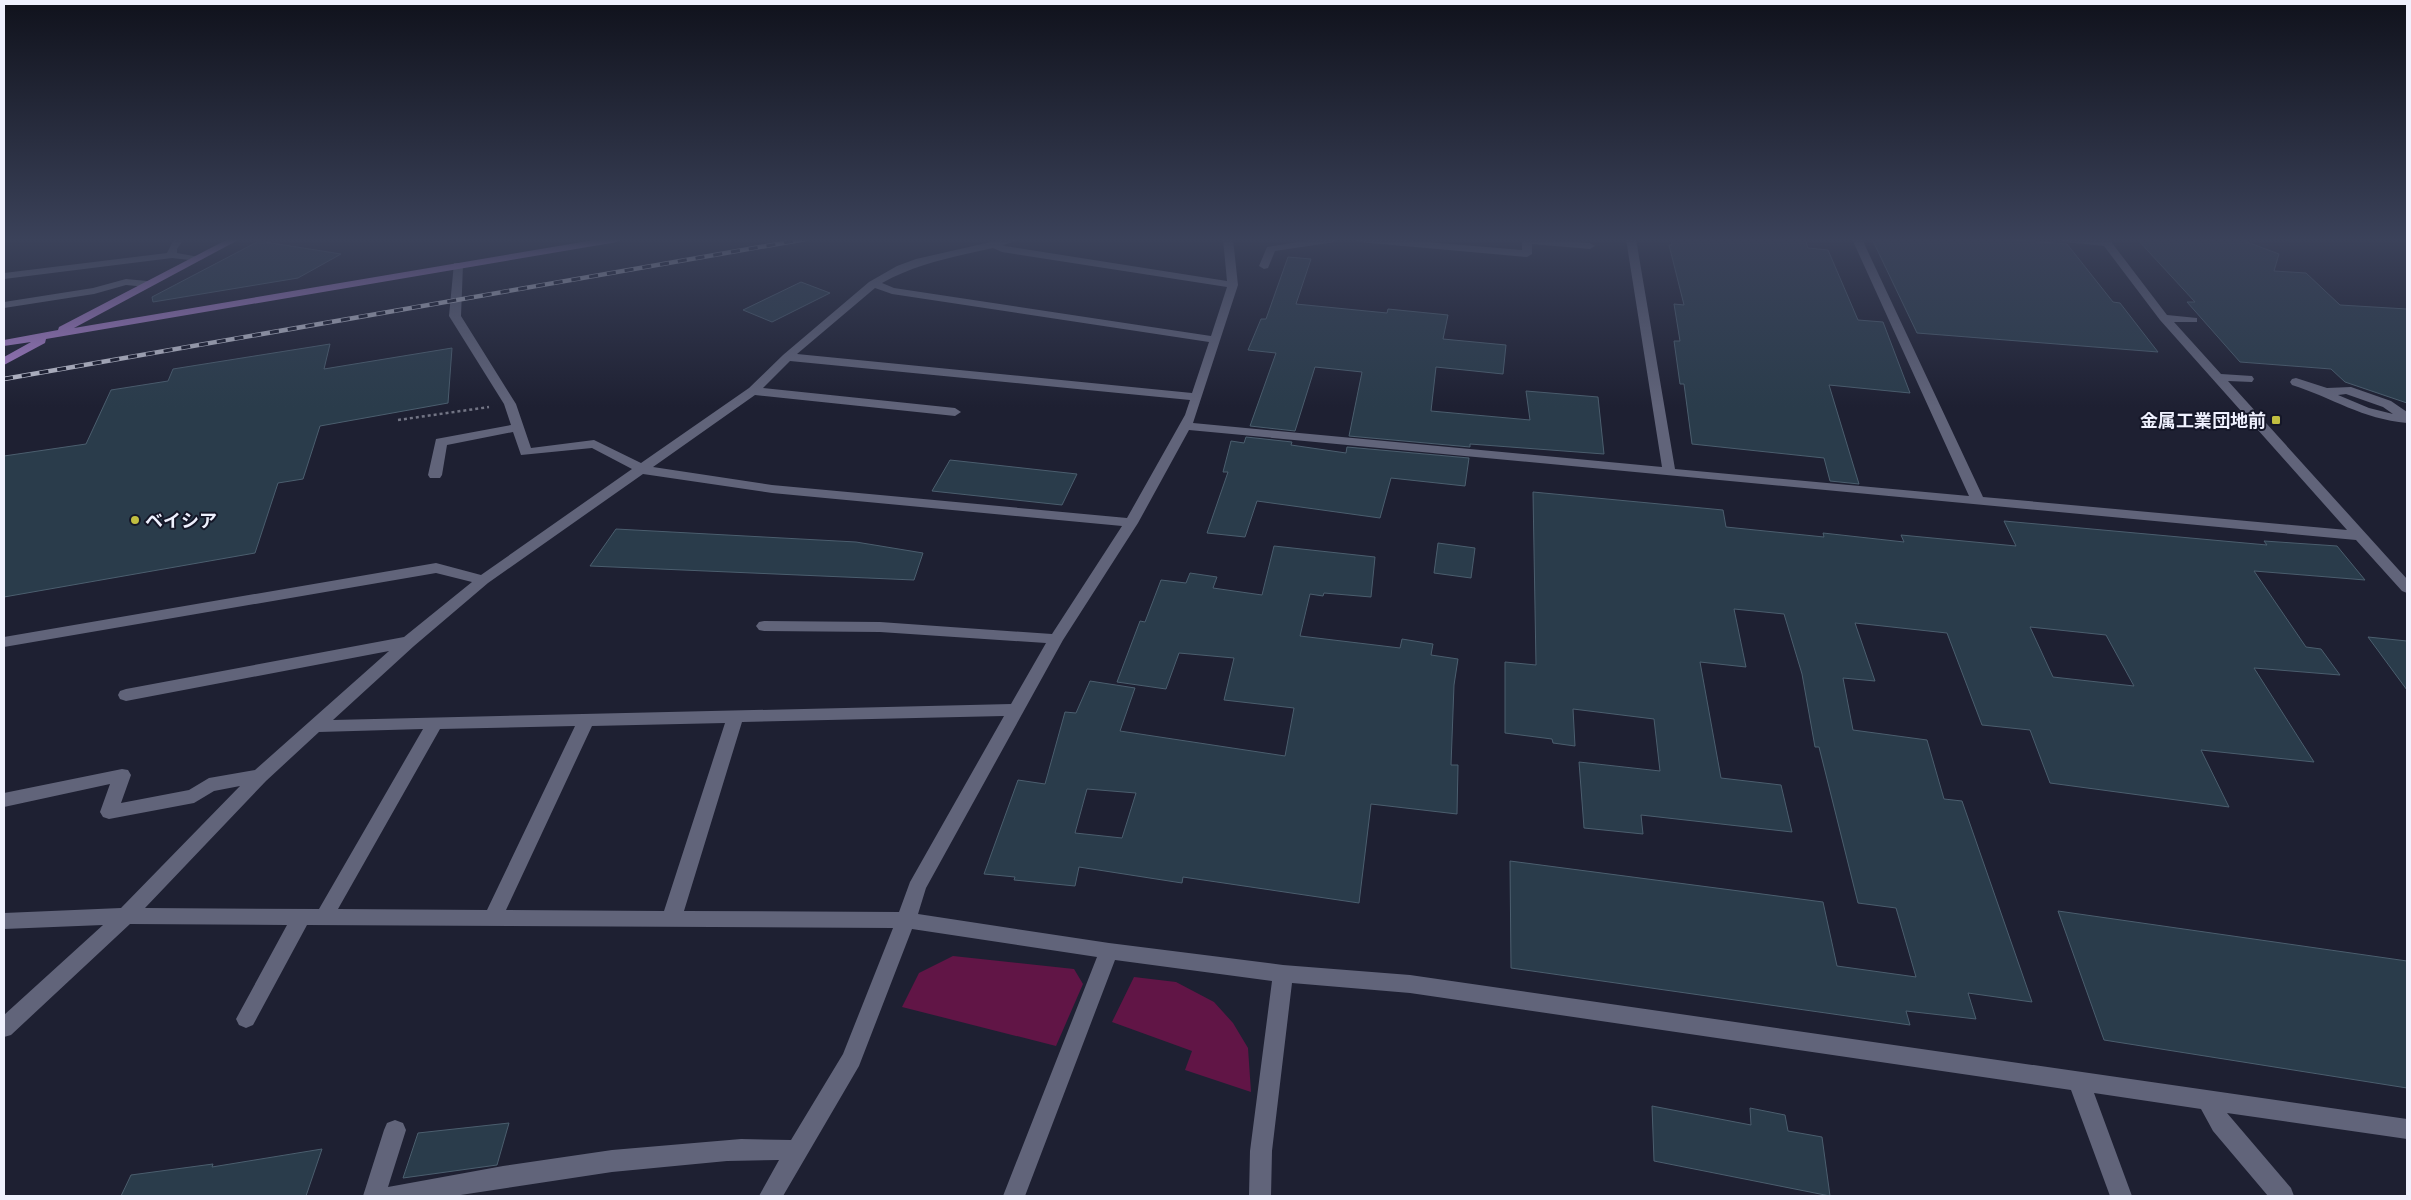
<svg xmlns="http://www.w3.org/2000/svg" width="2411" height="1200" viewBox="0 0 2411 1200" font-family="'IBM Plex Sans','Noto Sans JP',sans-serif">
<rect width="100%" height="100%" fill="#1e2032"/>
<path fill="#611546" d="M953,956l121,13 9,15 -27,62 -154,-39 17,-34z
M1134,977l42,5 38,20 19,21 15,25 3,44 -66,-22 7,-19 -80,-29z"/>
<path fill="#2a3c4b" stroke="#4b5e6e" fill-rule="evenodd" d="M1671,239h134l3,9 20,2 30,70 25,2 27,71 -81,-8 30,99 -29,-3 -6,-23 -132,-14 -8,-60h-4l-6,-43h6l-6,-37 10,1 -15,-60h3z
M1872,239h129l66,5 46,58 7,1 38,49 -241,-19z
M2137,239h102l40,15 -5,17 32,2 34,32 67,4v94l-62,-21 -14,-13 -91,-7 -53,-60h8z
M259,241l82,13 -43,24 -145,24 -1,-5z
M1288,257l23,2 -15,45 91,9 1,-4 60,6 -5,24 63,6 -3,29 -67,-7 -5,44 99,9 -4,-29 72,6 6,57 -134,-10v3l-121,-11 13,-64 -47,-5 -20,64 -45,-5 26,-73 -28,-3 13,-31h5z
M801,282l29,11 -58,29 -29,-12z
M330,344l-6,25 128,-21 -4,55 -128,23 -17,53 -25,4 -23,70 -251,44v-141l82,-12 25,-54 57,-9 5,-12z
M1246,437l46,5 -1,3 55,8 1,-6 122,11 -4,28 -74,-8 -11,40 -123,-17 -12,36 -38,-4 21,-61h-5l8,-31 13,2z
M950,460l127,14 -15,31 -130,-14z
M1533,492l190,18 3,17 98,10 -1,-4 81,9 -3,-7 115,11 -12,-25 263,24 -3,-4 73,5 28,34 -111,-9 52,76 15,2 19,26 -86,-7 60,94 -113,-12 28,57 -179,-24 -20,-53 -48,-5 -35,-92 -92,-10 20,58 -32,-3 10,52 74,10 17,59 18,2 70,201 -64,-9 8,26 -70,-8 4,14 -399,-57 -1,-107 313,41 14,64 79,11 -20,-69 -38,-5 -39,-156h-4l-13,-73 -18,-60 -50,-5 12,58 -46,-5 21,116 60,7 11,47 -151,-17 2,19 -59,-6 -5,-66 81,9 -6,-52 -81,-10 2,37 -22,-3 -1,-4 -47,-6v-71l31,3zM2030,627l76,8 28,51 -81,-9z
M616,529l240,13 67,11 -9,27 -324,-14z
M1438,543l37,5 -4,30 -37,-5z
M1274,546l101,11 -4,40 -47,-4 -1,3 -13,-2 -10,42 100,12 2,-9 31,5 -2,11 27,4 -4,26 -3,80h7l-1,49 -86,-10 -12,99 -176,-26 -1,6 -103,-16 -4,19 -61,-6 1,-3 -31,-3 34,-94 27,4 20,-72 11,1 14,-32 45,7 -15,43 165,25 9,-48 -70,-8 10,-42 -55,-5 -13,36 -49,-7 23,-61 5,1 16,-42 25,3 4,-10 27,4 -4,11 49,7zM1087,789l49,4 -14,45 -47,-5z
M2368,637l39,4v49z
M2058,911l349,50v127l-303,-48z
M1652,1106l99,19 -1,-17 35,7 3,16 34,6 8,59 -176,-35z
M509,1123l-12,42 -94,13 15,-45z
M322,1149l-16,47h-185l10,-21 82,-11 -1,3z"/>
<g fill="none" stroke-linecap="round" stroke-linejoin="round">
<path stroke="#727484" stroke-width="2.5" stroke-dasharray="3 3" stroke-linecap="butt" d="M398,420l91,-13"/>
<path fill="#61647a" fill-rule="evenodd" d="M174,239h10l-7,10v4l22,4v4l-27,-3 -168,21v-6l163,-20z
M1004,239h18l-19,6 2,1 222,35 -4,-42h10l5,46 -45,138 469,44 -36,-228h10l39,230 294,27 -117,-257h10l121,258 364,33 -187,-210 -56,-74 -39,-4 -5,-3h49l58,76 30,3v4h-23l47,52 31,2 2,3 -2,3 -24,-1 179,198v14l-5,-2 -46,-51 -1167,-110 -51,93 -75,117 -137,248 -8,26 191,29 174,22 127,10 997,144v20l-180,-26 64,75 3,8h-26l-55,-65 -12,-22 -107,-16 38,103h-22l-39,-106 -661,-97 -118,-10 -20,168 -1,45h-22l1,-45 22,-170 -157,-21 -90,236h-22l94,-239 -185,-28 -53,137 -76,130h-24l20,-36 -52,1 -115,11 -158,24h-91l21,-66 3,-7 8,-3 8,3 3,7 -18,57 115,-21 109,-16 129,-11 50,1 52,-86 50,-126 -586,-3 -54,100 -7,3 -7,-3 -3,-6 51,-94 -157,-1 -119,111 -7,2v-22l99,-90 -99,4v-16l117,-5 119,-122 -26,5 -20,12 -85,16 -6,-2 -3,-5 10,-28 -106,23v-14l118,-24 6,1 3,5 -10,28 68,-13 20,-12 46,-8 134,-119 -263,50 -6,-2 -2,-4 2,-4 6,-2 278,-52 68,-55 -36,-9 -432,74v-10l432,-74 45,12 151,-106 -40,-21 -71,7 -8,-23 -66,13 -5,30 -2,3h-10l-2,-3 8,-36 75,-14 -7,-21 -55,-88 5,-53h8l1,2 -2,51 55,88 15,44 63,-8 47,23 108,-75 34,-33 86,-73 28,-16 19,-7zM993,248l9,4 225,35 -16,49 -317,-48 -12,-5c36,-20 71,-26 111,-35zM875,288l17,6 317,48 -17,51 -395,-39zM790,361l400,39 -5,15 -58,103 -355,-33 -119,-18 102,-72 200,21 6,-4 -6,-4 -192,-20zM643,474l129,19 350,33 -70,108 -172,-12 -116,-1 -5,1 -3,4 3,4 5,1 116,1 166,11 -35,61 -678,16 81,-74 74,-63zM1004,716l-94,166 -11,30 -215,-1 58,-189zM725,723l-61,188 -158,-1 86,-184zM575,726l-88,184 -149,-1 102,-180zM423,729l-104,180 -174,-1 121,-127 53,-49z
M1317,239h23l-5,3 -60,9 -7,17 -4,1 -5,-3 8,-19z
M1354,239h37l131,11v-11l68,4 5,3 -5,3 -58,-5v10l-5,3 -168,-15z
M126,279l21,2 5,3 -5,3 -21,-2 -32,9 -90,14v-6l89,-14z
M2296,378l31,10 24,-1 40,14 16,11v11c-45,-4 -74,-25 -115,-38l-2,-3 2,-3zM2346,394l37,13 10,7 -24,-6 -31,-13z"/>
<path fill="#a87fca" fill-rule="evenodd" d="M228,239h12l-166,89 526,-89h22l-5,3 -571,97 -1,4 -41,22v-8l27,-15 -27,4v-6l54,-10 1,-3z"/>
<g stroke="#c4c6d4" stroke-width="4.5">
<path id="rail" d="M4,379l802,-140"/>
</g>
<use href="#rail" stroke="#151728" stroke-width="3" stroke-dasharray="9" stroke-linecap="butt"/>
</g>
<linearGradient id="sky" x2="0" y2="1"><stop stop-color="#10121c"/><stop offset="0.59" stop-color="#3b425a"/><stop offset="1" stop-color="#3b425a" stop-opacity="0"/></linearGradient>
<rect width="2411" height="407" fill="url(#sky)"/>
<g fill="#c1be40" stroke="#151728" stroke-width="2">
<rect x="2271" y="415" width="10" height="10" rx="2.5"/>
<circle cx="135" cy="520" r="5"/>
</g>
<g text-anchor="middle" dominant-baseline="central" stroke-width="4" stroke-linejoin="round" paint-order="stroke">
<g font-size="18" font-weight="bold" fill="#eff1fe" stroke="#151728" text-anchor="end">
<text x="2266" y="420">金属工業団地前</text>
<text x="145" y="520" text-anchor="start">ベイシア</text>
</g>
</g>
<rect width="2411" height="1200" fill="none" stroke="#eff1fe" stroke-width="10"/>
</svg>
